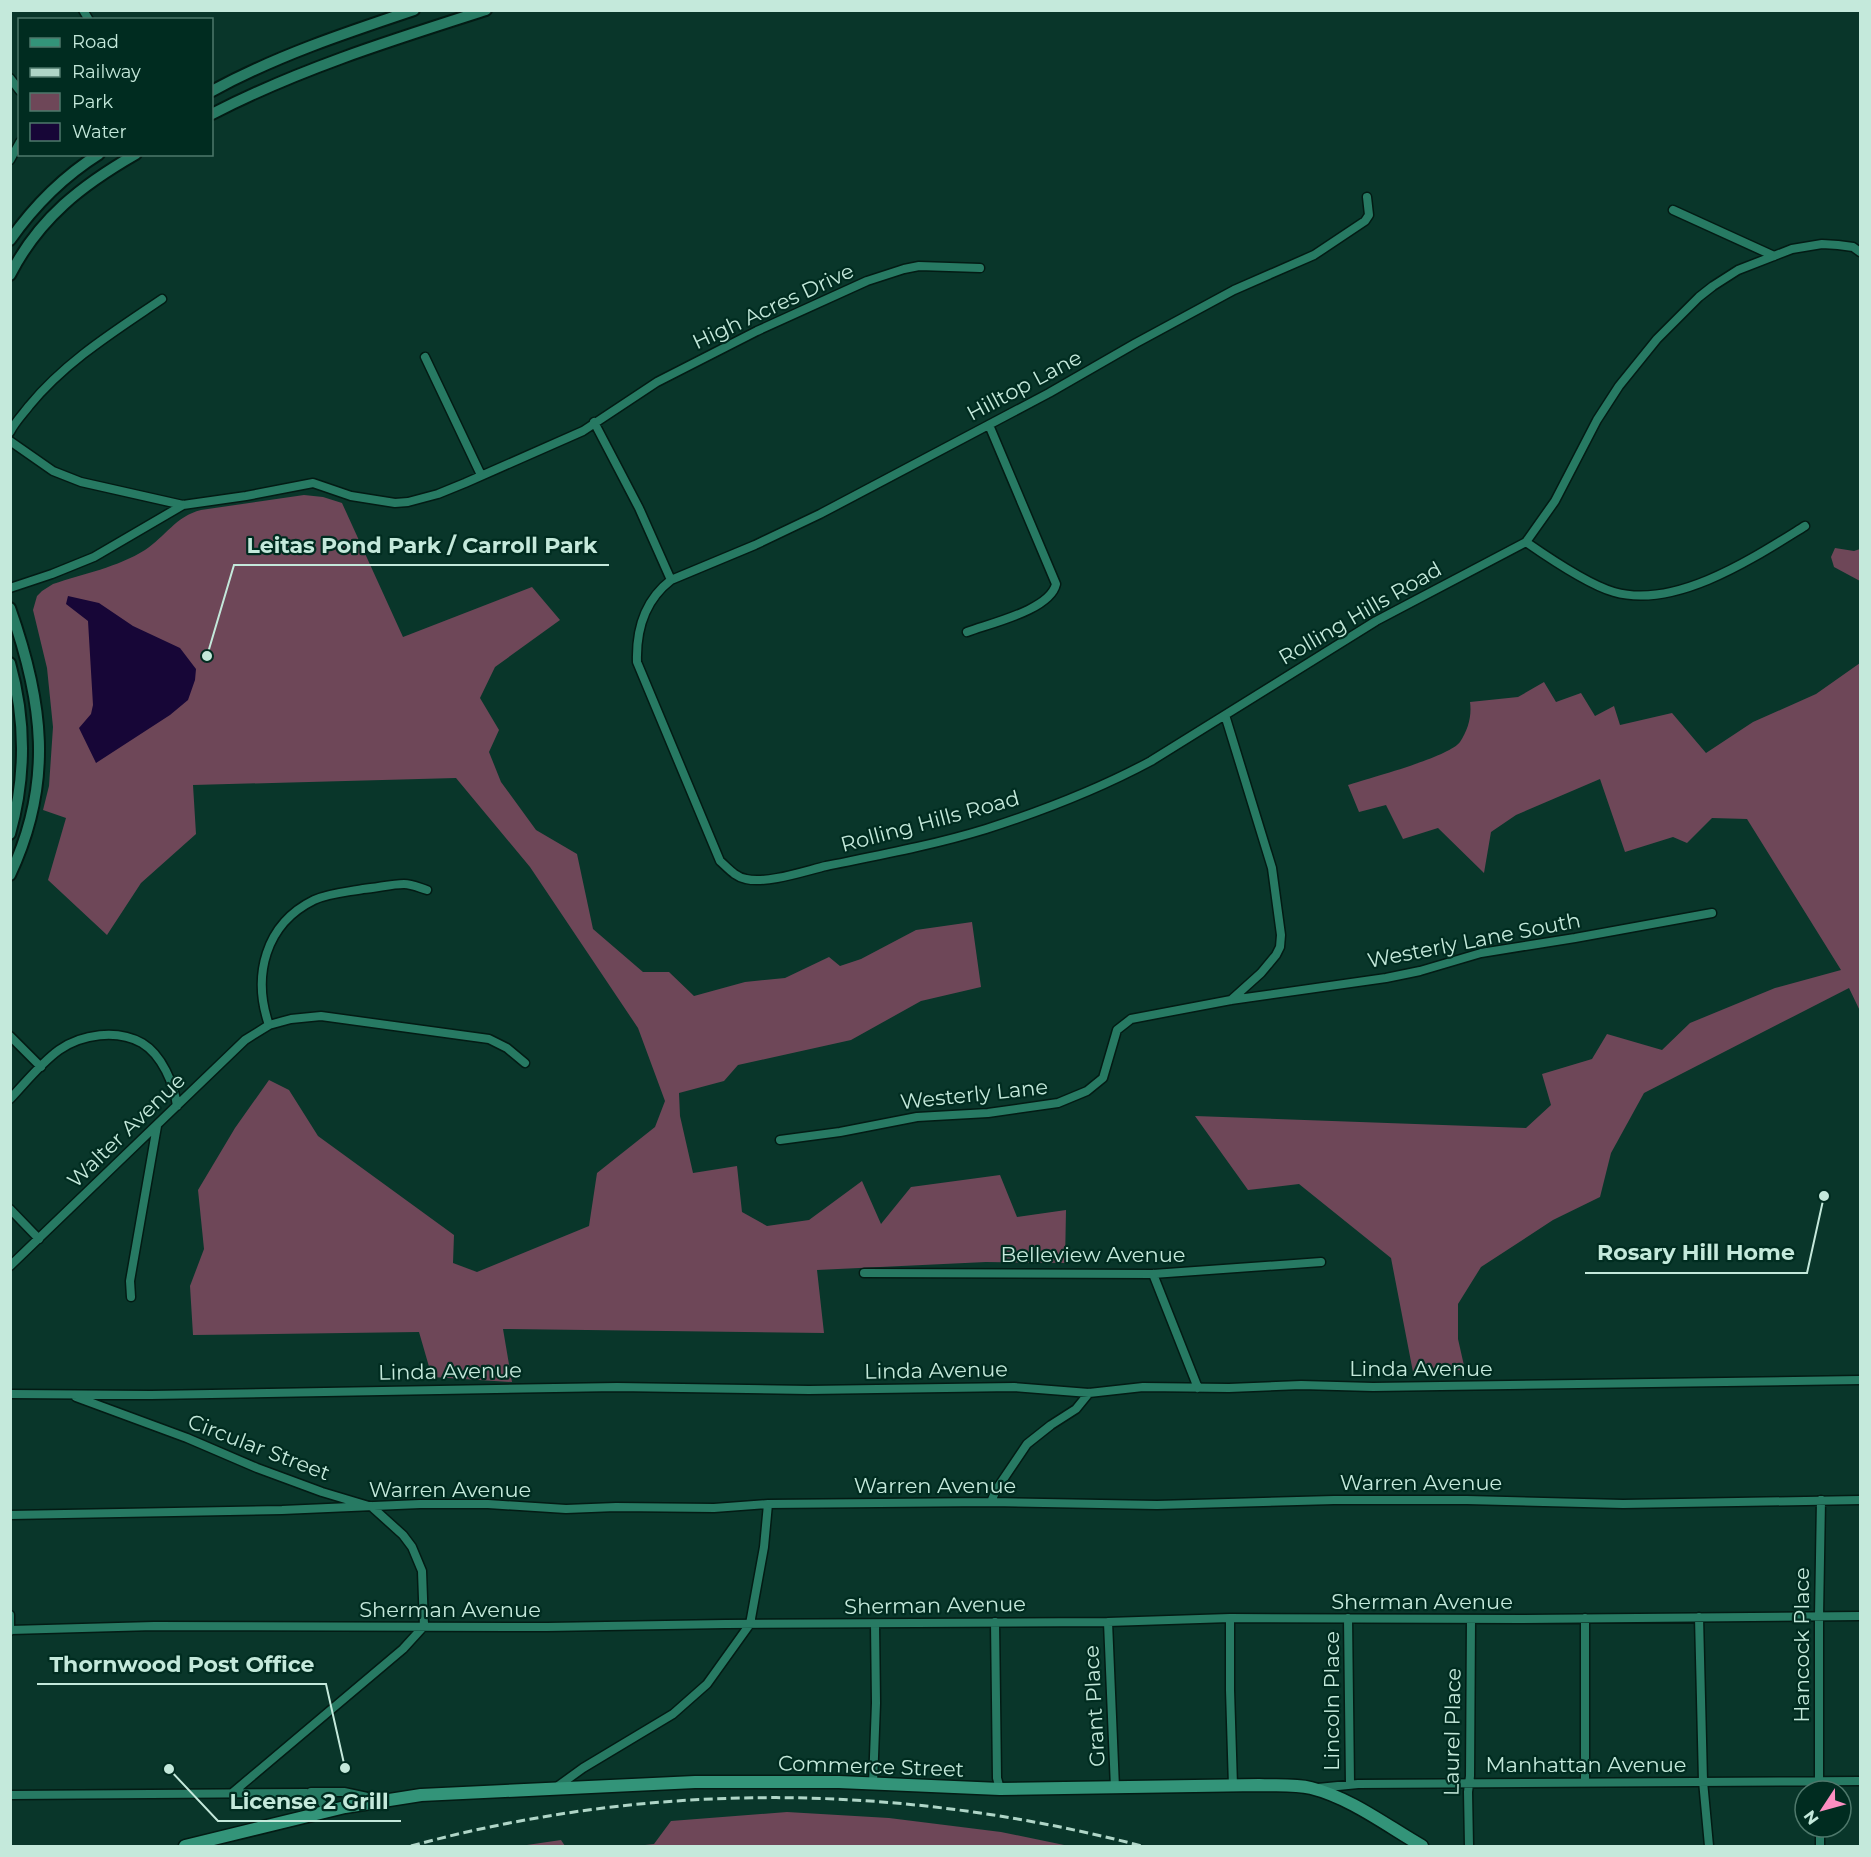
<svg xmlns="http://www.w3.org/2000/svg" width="1871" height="1857" viewBox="0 0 1871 1857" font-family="Montserrat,sans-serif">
<rect width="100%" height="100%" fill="#09362a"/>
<path fill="#6e4758" d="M304,495l19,2 19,6 61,134 129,-50 28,33 -65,47 -15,31 19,32 -10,22 12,30 35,48 41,24 16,75 50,43h26l25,24 51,-14 40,-4 44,-21 11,9 21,-7 55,-29 56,-8 9,65 -60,14 -70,39 -113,25 -14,16 -45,12 1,23 13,57 44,-7 5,46 25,14 42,-6 53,-39 19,43 30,-37 89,-12 17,42 49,-7 -1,53 -79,-1 -169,8 7,63 -321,-4 9,53 -80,-5 -13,-45 -226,3 -3,-49 14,-37 -6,-59 37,-62 34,-48 20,10 29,46 136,99 -1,28 24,9 112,-46 8,-53 58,-46 10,-26 -27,-73 -108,-161 -74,-89 -263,7 3,49 -55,49 -34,52 -59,-55 18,-62 -23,-8 6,-24 4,-59 -6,-59 -14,-58 4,-14 5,-5 11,-7c30,-10 65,-17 92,-34 20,-13 31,-34 56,-40z
M1835,548l19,3 6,-2v32l-26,-14 -3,-10z
M1860,663v348l-11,-23 -205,105 -33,60 -11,44 -47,23 -72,47 -23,37v35l7,31 -52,2 -22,-114 -92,-74 -51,6 -53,-74 331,12 25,-23 -9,-31 50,-15 15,-25 55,16 28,-27 85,-35 66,-18 -94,-151 -35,-1 -25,25 -14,-6 -48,15 -25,-73 -84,36 -25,17 -7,41 -46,-45 -35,11 -17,-34 -27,7 -11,-27c22,-7 101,-28 112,-43 8,-12 12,-26 10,-40l48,-5 26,-15 12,20 25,-9 14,23 19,-10 6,19 52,-12 34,40 47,-31 63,-28z
M787,1812l102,6 112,14 68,14 -279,-1 -154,1 18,-2 17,-23z
M561,1840l4,6h-45z"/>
<path fill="#170637" d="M68,596l31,7 34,23 47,22 16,21 -1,11 -7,20 -18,15 -74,48 -17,-35 12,-14 2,-9 -5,-84 -22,-17z"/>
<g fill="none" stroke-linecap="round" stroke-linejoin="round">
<g stroke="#031b14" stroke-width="11">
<path id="minor" d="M83,10l6,10
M10,78l10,13
M10,160l10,-18
M1367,197l2,18 -4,6 -51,34 -80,35 -98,53 -87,50 -229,121 -65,31 -84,35c-26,20 -35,50 -34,82l83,199c8,7 15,16 26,18 21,5 59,-8 80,-13 54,-11 108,-21 160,-37 56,-18 113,-40 165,-68l225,-140 150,-79 29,-41 42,-81 22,-34 38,-47 42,-42 14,-11 25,-16 54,-21 30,-5 16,1 15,2 7,5
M1673,210l101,46
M425,357l56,118
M594,422l45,86 32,72
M10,432c5,-10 13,-18 19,-26 37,-45 86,-75 133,-107
M10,441l43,30 28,11 102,23 63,-9 67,-13 38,13 44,7 13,-1 30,-8 27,-11 118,-52 74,-49 100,-51 110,-50 37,-12 15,-3 61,2
M1526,542c23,16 63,43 88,50 62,18 141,-35 191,-66
M10,588l42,-14 42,-17 89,-52
M967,632c24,-9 83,-22 89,-48l-67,-159
M1225,715l47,153 9,67 -1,12 -4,8 -15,18 -30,27
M269,1025c-17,-49 -4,-101 45,-125 15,-7 33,-8 49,-11 14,-1 28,-5 41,-5 8,0 16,4 23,6
M10,1036l31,31
M10,1099c16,-17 31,-36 49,-49 23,-16 58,-21 83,-7 20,12 32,41 35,63
M780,1140l60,-8 77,-15 71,-4 70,-10 29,-12 16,-13 14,-48 14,-11 100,-19 155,-22 34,-7 61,-18 94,-15 137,-25
M10,1209l29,30
M10,1266l235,-226 24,-15 22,-6 30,-3 168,23 18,9 18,15
M864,1273l289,1 168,-12
M1153,1274l45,114
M131,1297l-1,-16 27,-155
M10,1394l141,1 466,-8 192,3 205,-3 75,6 54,-6 86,1 72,-3 72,2 487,-7
M76,1397l111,41 70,30 65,24 50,15 31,28 9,12 10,24 2,55 -21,23 -172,145
M991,1502l5,-12 31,-46 24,-19 25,-16 13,-16
M10,1515l272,-5 138,-6h68l78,5 50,-2 98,1 54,-4 223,-2 166,3 177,-5h133l156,4 237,-4
M10,1615v16
M1699,1617l4,164 6,65
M1230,1618v72l3,96
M1348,1618l2,166
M995,1622l2,156 3,11
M1108,1622l7,166
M10,1630l144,-4 393,1 178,-3 383,-2 122,-4 294,1 336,-3
M1585,1782v-164
M873,1783l3,-80 -1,-79
M1318,1788l40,-4 502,-3
M554,1789l29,-21 90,-54 34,-30 43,-60 14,-77 4,-43
M1819,1791v-175l2,-116
M311,1792h33l37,8
M10,1795l296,-2 12,3 9,15
M1820,1827v19
M1469,1846l-1,-54 2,-16 1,-157"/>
</g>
<g stroke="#031b14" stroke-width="14">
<path id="tertiary" d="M212,91c64,-35 133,-58 202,-81
M212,114c87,-45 180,-74 274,-104
M10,240c24,-34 54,-64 89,-86
M10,275c29,-57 72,-90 126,-121
M10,608c33,93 44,174 0,267
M10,663c16,57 16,114 0,171"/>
</g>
<g stroke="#031b14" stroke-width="15">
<path id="secondary" d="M185,1846l160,-39 76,-12 274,-13h144l161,7 259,-4c17,1 35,-1 52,3 40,10 76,38 111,58"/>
</g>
<use href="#minor" stroke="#277a63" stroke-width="8"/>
<use href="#tertiary" stroke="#277a63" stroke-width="10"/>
<use href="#secondary" stroke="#339479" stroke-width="12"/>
<path stroke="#afd5c7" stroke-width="3" stroke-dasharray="9 4.5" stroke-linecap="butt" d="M411,1846c242,-66 489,-63 731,0"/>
</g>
<g text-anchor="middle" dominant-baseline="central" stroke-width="4.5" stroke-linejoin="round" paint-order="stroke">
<g font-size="21" fill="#c4e9db" stroke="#002c20">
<text transform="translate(773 306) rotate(-25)">High Acres Drive</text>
<text transform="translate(1024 385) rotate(-28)">Hilltop Lane</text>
<text transform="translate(1360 613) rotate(-30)">Rolling Hills Road</text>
<text transform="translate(930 821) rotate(-15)">Rolling Hills Road</text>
<text transform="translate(1474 940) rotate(-11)">Westerly Lane South</text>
<text transform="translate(974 1094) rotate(-6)">Westerly Lane</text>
<text transform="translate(126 1130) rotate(-44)">Walter Avenue</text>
<text x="1093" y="1254">Belleview Avenue</text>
<text x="1421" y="1368">Linda Avenue</text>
<text transform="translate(936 1370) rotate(-1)">Linda Avenue</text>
<text transform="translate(450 1371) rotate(-1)">Linda Avenue</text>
<text transform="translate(259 1447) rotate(21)">Circular Street</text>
<text x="1421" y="1482">Warren Avenue</text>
<text x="935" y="1485">Warren Avenue</text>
<text x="450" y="1489">Warren Avenue</text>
<text x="1422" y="1601">Sherman Avenue</text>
<text transform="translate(935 1605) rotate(-1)">Sherman Avenue</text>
<text x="450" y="1609">Sherman Avenue</text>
<text transform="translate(1801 1645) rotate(-90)">Hancock Place</text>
<text transform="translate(1331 1701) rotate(-90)">Lincoln Place</text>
<text transform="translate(1094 1706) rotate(-93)">Grant Place</text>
<text transform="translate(1452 1732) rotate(-89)">Laurel Place</text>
<text x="1586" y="1764">Manhattan Avenue</text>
<text transform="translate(871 1766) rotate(2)">Commerce Street</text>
</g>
</g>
<path fill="none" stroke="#c4e9db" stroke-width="2" d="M207 656L234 565H609M1824 1196L1807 1273H1585M345 1768L326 1684H37M169 1769L218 1821H401"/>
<g fill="#c4e9db" stroke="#002c20" stroke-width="2">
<circle cx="207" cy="656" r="6"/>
<circle cx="1824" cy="1196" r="6"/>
<circle cx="345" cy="1768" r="6"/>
<circle cx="169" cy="1769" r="6"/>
</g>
<g font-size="22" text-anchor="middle" font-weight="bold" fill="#c4e9db" stroke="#002c20" stroke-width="4.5" stroke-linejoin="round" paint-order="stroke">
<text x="422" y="553">Leitas Pond Park / Carroll Park</text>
<text x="1696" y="1260">Rosary Hill Home</text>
<text x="182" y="1672">Thornwood Post Office</text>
<text x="309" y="1809">License 2 Grill</text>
</g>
<rect width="1871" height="1857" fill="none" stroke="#c4e9db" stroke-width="24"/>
<rect x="18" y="18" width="195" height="138" fill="#002c20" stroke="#4e786b" stroke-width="1.5"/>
<rect x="30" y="38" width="30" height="9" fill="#339479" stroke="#4e786b" stroke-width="1.5"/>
<text x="72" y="48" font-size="18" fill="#c4e9db">Road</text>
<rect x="30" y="68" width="30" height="9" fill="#afd5c7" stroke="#4e786b" stroke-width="1.5"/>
<text x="72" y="78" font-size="18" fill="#c4e9db">Railway</text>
<rect x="30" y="93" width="30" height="18" fill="#6e4758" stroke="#4e786b" stroke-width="1.5"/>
<text x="72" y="108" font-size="18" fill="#c4e9db">Park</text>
<rect x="30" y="123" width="30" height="18" fill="#170637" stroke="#4e786b" stroke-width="1.5"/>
<text x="72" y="138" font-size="18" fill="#c4e9db">Water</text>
<g transform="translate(1823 1809) rotate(234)"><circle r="28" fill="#002c20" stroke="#4e786b" stroke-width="1.5"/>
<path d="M0-4.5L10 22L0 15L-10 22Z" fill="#fc8fc2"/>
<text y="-9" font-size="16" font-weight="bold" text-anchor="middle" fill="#c4e9db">N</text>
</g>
</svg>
